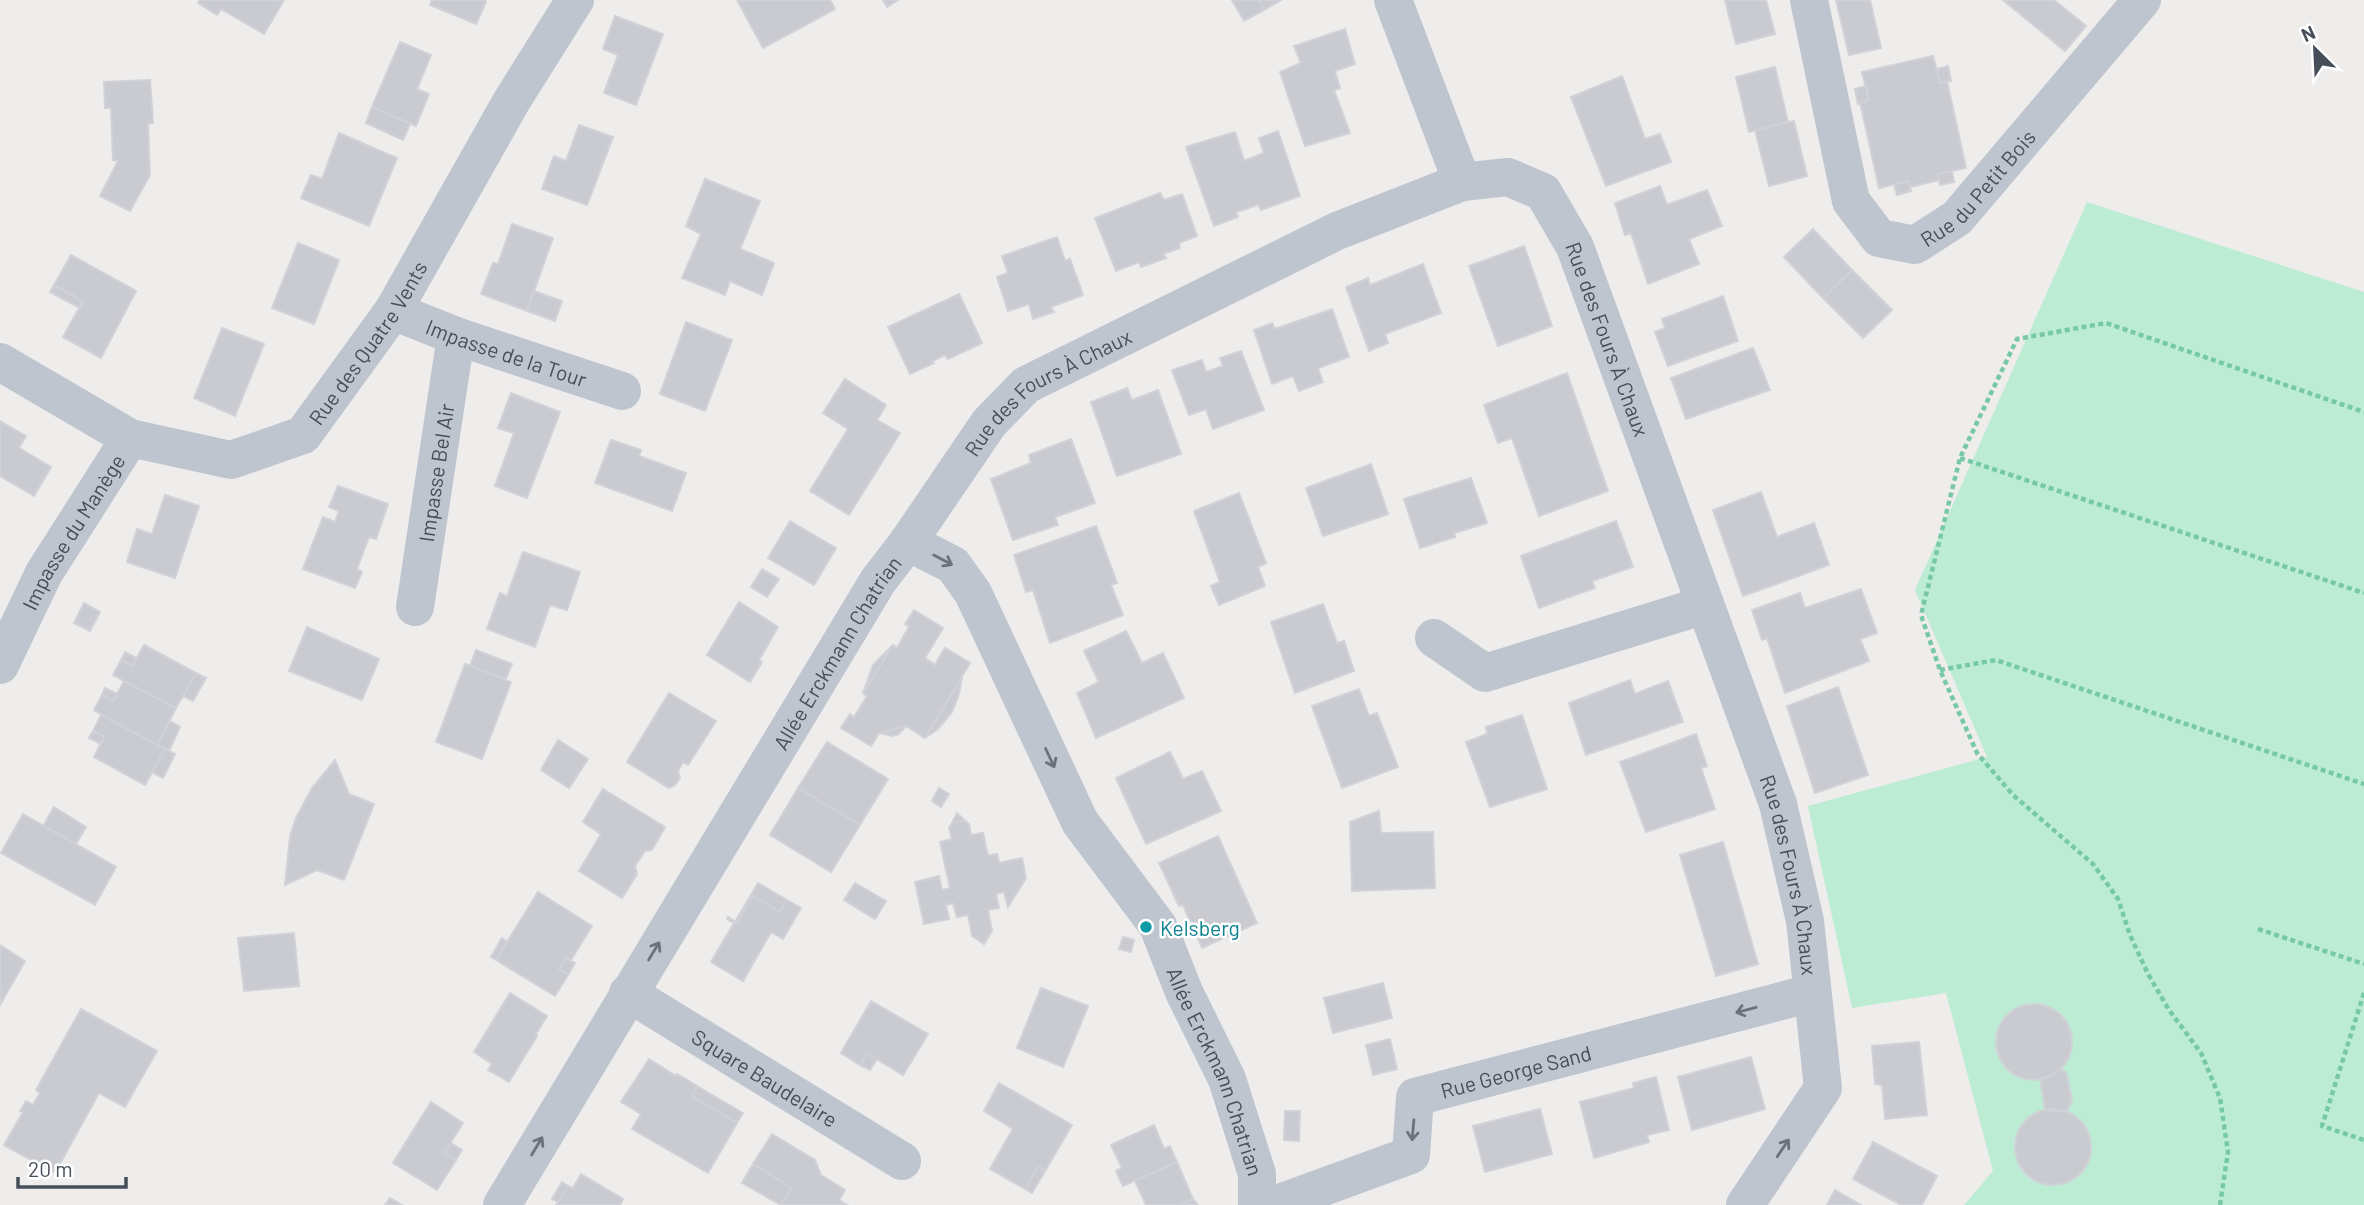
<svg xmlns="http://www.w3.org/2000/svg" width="2364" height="1205" viewBox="0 0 2364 1205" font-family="Barlow,sans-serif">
<rect width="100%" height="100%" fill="#efecec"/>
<path fill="#bcecd3" d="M2087,202l277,90v913h-400l29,-34 -47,-178 -94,15 -44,-202 179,-49 -72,-167z"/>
<path fill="#cacbd1" stroke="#d0d2d8" stroke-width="2" d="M200,0h84l-20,34 -43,-25 -4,6 -19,-12z
M432,0h53l1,2 -10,22 -46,-19z
M737,0h93l5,9 -72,39z
M883,0h15l-11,7z
M1232,0h27l5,10 -20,11z
M1259,0h22l-17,10z
M1725,0h41l9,34 -39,10z
M1836,0h34l11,48 -32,7z
M2003,0h51l32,26 -21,25z
M615,16l48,18 -27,71 -32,-12 14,-38 -15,-6z
M1345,29l10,35 -20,7 5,17 -6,2 16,43 -45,13 -25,-74 21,-9 -7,-17z
M400,42l31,13 -14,34 12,5 -13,32 -44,-19z
M1933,56l7,27 7,-2 19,87 -28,6 1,6 -29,7 -2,-6 -29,7 -19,-86 9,-2 -7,-28z
M1948,66l3,15 -11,2 -3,-14z
M1775,67l13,55 -39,10 -13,-55z
M1622,76l23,63 15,-5 11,28 -65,24 -35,-89z
M150,80l3,43 -5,1 2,51 -20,36 -30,-15 18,-35 -5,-1 -2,-52h-6l-1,-26z
M1866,86l3,14 -11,4 -3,-15z
M372,107l38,17 -7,16 -37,-17z
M1794,121l13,55 -38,10 -14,-56z
M579,125l34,12 -26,68 -45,-16 12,-33 12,5z
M1278,131l22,65 -39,14 -3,-5 -22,7 2,5 -24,9 -28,-79 49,-15 9,29 20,-8 -5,-15z
M339,133l58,25 -28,68 -68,-28 10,-23 11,4z
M1952,171l2,11 -14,3 -2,-11z
M705,179l55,22 -20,48 34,14 -12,32 -32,-14 -5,14 -43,-17 19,-44 -15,-8z
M1908,181l3,10 -14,4 -3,-11z
M1660,186l7,19 40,-15 15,36 -33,13 10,25 -51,20 -17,-51 -6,2 -10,-32z
M1160,193l4,7 18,-6 15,42 -18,7 1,5 -17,6 3,4 -25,9 -2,-5 -23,9 -21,-53z
M512,224l41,14 -26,73 -46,-17 12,-31 5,1z
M1813,229l39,41 -29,28 -39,-41z
M1057,237l8,24 5,-2 13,36 -32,12 3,5 -21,7 -4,-15 -21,7 -11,-34 11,-4 -6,-17z
M298,243l41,17 -25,64 -42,-16z
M1524,246l28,80 -54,20 -29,-80z
M71,255l65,36 -35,67 -38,-21 20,-36 -29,-16z
M1423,264l18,49 -56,21 3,9 -19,8 -23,-64 22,-9 2,7z
M1852,270l40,40 -29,28 -40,-40z
M54,285l29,16 -3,7 -30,-16z
M534,291l28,10 -7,20 -28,-10z
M959,294l23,49 -34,16 -3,-4 -13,6 2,2 -24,11 -22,-47z
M1723,296l15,45 -70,25 -13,-34 10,-4 -3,-9z
M1332,309l17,48 -31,11 5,14 -24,9 -6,-15 -21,8 -18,-54 18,-7 3,6z
M686,322l46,18 -27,71 -45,-17z
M222,328l42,16 -29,72 -41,-18z
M1753,348l17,42 -84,29 -15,-41z
M1241,351l23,59 -51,19 -7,-20 -17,6 -17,-45 30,-10 4,12 17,-6 -3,-8z
M1567,373l41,118 -69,25 -27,-78 -14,5 -14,-38z
M845,379l41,26 -9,15 23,13 -51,82 -39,-24 38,-62 -25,-16z
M1127,388l5,12 26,-10 23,64 -64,22 -26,-74z
M511,393l49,19 -33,86 -32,-12 19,-53 -16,-5z
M0,421l26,15 -7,12 32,19 -17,29 -34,-20z
M1071,439l24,64 -40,14 3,8 -45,15 -22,-61 40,-16 -2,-8z
M611,440l30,10 -2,6 47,17 -14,38 -77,-28z
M1371,464l17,50 -65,22 -17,-48z
M1471,478l16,45 -33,10 1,4 -35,11 -16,-49z
M338,486l50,18 -12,35 -7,-2 -12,32 5,3 -7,16 -52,-19 20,-52 12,5 4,-11 -10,-4z
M1761,492l16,45 37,-14 15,42 -86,31 -30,-86z
M1239,493l27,70 -8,4 7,19 -46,19 -8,-19 9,-4 -26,-71z
M165,495l34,11 -24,72 -48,-16 10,-33 15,5z
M790,521l46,27 -22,37 -46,-27z
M1616,521l17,46 -41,14 3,7 -56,20 -18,-52z
M1096,526l21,57 -6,2 12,30 -73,28 -17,-53 -7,2 -12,-37z
M523,552l57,20 -13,38 -17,-5 -15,42 -48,-18 13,-36 7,3z
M762,569l17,10 -12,18 -16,-10z
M1861,589l16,44 -17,6 9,22 -84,32 -18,-55 -5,2 -10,-30 48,-17 5,15z
M739,602l39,25 -19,33 3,2 -12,20 -43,-27z
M84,603l16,9 -10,19 -16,-8z
M1323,604l14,39 7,-2 10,30 -59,22 -24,-71z
M914,610l29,18 -18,30 10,7 10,-17 25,15 -45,75 -19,-12 -27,7 -8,13 -30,-18 9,-14 4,3 13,-21 -4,-3 30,-48 4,3 12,-21 -4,-3z
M307,627l72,32 -17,41 -73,-29z
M1126,631l16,32 21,-10 21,45 -88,40 -19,-45 22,-11 -15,-31z
M144,645l52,28 -20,35 -63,-33 8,-15 11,6z
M893,645l-30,48 10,-28z
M476,650l36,14 -6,15 -36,-13z
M125,652l11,6 -4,8 -11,-6z
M465,664l46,18 -29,77 -46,-17z
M196,673l10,5 -13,23 -10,-5z
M962,677l-3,17 -7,18 -14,17 -13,9z
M1630,680l5,14 33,-13 15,41 -97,33 -17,-52z
M124,681l52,27 -19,37 -63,-35 8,-15 11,6z
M1838,687l30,88 -53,18 -28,-87z
M105,688l12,6 -4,7 -11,-6z
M1359,689l10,27 8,-3 21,54 -56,21 -30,-82z
M669,693l47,28 -28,44 -5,-3 -5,9 2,7 -5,7 -6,3 -42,-26z
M101,715l64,34 -20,36 -51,-28 10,-20 -11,-6z
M1522,715l25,74 -57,18 -24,-65 21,-8 -1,-7z
M170,721l10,6 -11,24 -12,-6z
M906,726l-7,8 -6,2 -14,-3z
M93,731l11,6 -3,7 -12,-6z
M1696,734l11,32 -6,2 14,41 -69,23 -26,-70z
M558,740l30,19 -19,29 -28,-18z
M827,742l61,37 -28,46 -62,-37z
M165,749l10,5 -12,24 -11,-6z
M1170,752l13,27 19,-8 19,40 -75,33 -30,-66z
M335,760l14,34 25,10 -30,76 -27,-10 -32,15 5,-49 6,-18 16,-30z
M798,788l62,37 -29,47 -61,-37z
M939,788l10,6 -8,13 -9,-6z
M603,789l62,38 -13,23 -7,1 -10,15 2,8 -15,24 -43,-27 22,-37 -18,-12z
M54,807l32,20 -10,17 -33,-18z
M1379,811l2,22 52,-1 2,56 -83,3 -2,-69z
M957,813l7,7 -12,3z
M23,814l93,53 -21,38 -94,-52z
M964,820l5,4 2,11 12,-2 5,23 9,-2 2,9 23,-5 4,20 -18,29 -4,-15 -8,2 3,14 -11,2 4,21 -8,13 -12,-8 -4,-21 -11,2 -4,-14 -7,2 3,14 -25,5 -9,-42 24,-6 3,14 8,-2 -10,-46 12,-3 -3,-11 3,-5z
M1218,836l39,87 -55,25 -19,-43 -4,1 -20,-43z
M1723,842l35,122 -42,12 -36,-121z
M758,883l29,17 -7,12 -27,-16 -16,27 -2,-1z
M855,883l31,18 -11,18 -31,-19z
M538,892l54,34 -21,34 -5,-2 -7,11 9,6 -13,21 -59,-36z
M753,896l27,16 7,-12 14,8 -18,31 -12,-7 -28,49 -32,-19 23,-39 -7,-4 1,-2 9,6z
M294,933l5,53 -55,5 -6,-53z
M1123,937l11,3 -3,12 -12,-3z
M502,938l5,4 -11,18 -5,-3z
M0,945l25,16 -25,44z
M566,958l9,5 -7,12 -9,-6z
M1383,983l9,35 -59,15 -9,-35z
M1041,988l47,18 -25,61 -46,-19z
M510,993l37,23 -11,18 1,2 -28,46 -21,-12 4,-6 -18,-12z
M871,1001l57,33 -25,41 -36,-22 -7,12 -19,-12z
M1996 1042a38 38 0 1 1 76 0a38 38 0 1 1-76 0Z
M81,1009l76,42 -32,56 -26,-14 -44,80 -51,-28 19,-33 -3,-1 6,-10 7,4 7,-12 -4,-3z
M1390,1039l7,30 -24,6 -7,-30z
M1919,1042l8,73 -42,4 -3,-34 -7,-1 -3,-38z
M867,1053l10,6 -7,11 -10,-5z
M1751,1057l14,52 -73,21 -14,-53z
M649,1059l27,17 1,-2 20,12 -5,10 45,27 -29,50 -76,-44 9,-15 -20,-12z
M2061,1069l5,3 6,27 -5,13 -22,-2 -5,-31 11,-3z
M1656,1077l13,53 -22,5 2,7 -55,16 -14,-56 54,-14 -1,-5z
M999,1083l73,42 -27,46 -7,-4 -13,22 -35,-20 23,-40 -29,-18z
M697,1086l46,27 -6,10 -45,-27z
M431,1102l32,21 -19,30 12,7 -19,30 -44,-27z
M1540,1109l12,45 -67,18 -12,-46z
M2015 1147a38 38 0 1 1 76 0a38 38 0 1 1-76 0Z
M1285,1111h15l-1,30 -15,-1z
M1154,1125l10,24 6,-3 7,16 -54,24 -7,-15 6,-3 -11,-23z
M772,1134l43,26 6,15 24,15 -6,10 8,5h-66l11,-17 -39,-24z
M1873,1142l64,34 -15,29h-21l-48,-26z
M451,1143l11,7 -6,10 -12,-7z
M1177,1162l16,37 -14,6h-33l-11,-24z
M753,1164l39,24 -11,17 -39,-22z
M1038,1167l7,4 -13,22 -7,-4z
M581,1174l42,25 -3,6h-64l12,-19 5,2z
M562,1182l6,4 -10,16 -6,-3z
M1835,1190l26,15h-34z
M390,1198l12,7h-17z
M1193,1199l5,6h-19z"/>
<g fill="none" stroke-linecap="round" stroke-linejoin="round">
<path stroke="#76c8a7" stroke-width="4.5" stroke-dasharray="5 3.5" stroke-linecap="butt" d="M1960,458l404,135
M1940,670l56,-10 368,124
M2258,929l106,35
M2364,993l-42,133 42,14
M2220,1205l8,-53 -8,-54 -19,-45 -32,-43 -21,-36 -18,-39 -12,-36 -25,-35 -80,-69 -36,-42 -37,-83 -19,-55 39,-157 57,-119 89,-16 258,89"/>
<g stroke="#bec5ce" stroke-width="38">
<path d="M1393,0l69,182"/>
<path id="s1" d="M1809,0l42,201 28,37 36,7 42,-27 185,-218"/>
<path id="s2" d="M393,311l63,25 166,55"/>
<path id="s3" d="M0,362l130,76 101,22 72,-25 90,-124 118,-209 64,-102"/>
<path id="s4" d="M908,542l81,-119 37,-38 311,-154 125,-49 46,-5 35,15 32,55 203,557 27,117 18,167 -78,117"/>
<path id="s5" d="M415,607l41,-271"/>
<path d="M1434,638l51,35 220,-68"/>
<path id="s6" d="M0,665l44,-92 86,-135"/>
<path id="s7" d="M628,993l274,168"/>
<path id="s8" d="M502,1205l376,-624 30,-39 45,23 20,28 107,229 78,104 26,66 43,87 30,95v31"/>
<path id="s9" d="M1274,1205l137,-50 4,-58 397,-104"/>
</g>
</g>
<defs><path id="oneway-shaft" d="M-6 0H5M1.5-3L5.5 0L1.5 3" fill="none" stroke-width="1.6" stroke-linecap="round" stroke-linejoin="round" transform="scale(1.75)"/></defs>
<g stroke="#6a727c">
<use href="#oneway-shaft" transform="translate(943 560) rotate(28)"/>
<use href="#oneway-shaft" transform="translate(1050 758) rotate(65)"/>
<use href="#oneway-shaft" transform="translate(654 951) rotate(-59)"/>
<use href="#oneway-shaft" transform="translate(1746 1010) rotate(165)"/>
<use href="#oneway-shaft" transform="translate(1413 1130) rotate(95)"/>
<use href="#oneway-shaft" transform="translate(537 1146) rotate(-59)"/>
<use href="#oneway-shaft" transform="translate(1783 1148) rotate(-56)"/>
</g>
<circle fill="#0f9aa8" stroke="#fff" stroke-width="2.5" cx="1146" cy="927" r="7"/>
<g text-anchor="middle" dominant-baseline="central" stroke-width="5" stroke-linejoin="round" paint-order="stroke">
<g font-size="21" fill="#464e59" stroke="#fff">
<text stroke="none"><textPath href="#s1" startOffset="374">Rue du Petit Bois</textPath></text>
<text stroke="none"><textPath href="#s4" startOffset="924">Rue des Fours À Chaux</textPath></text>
<text stroke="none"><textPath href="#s3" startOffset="443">Rue des Quatre Vents</textPath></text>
<text stroke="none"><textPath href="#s2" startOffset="121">Impasse de la Tour</textPath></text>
<text stroke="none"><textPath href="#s4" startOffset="210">Rue des Fours À Chaux</textPath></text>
<text stroke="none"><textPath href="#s5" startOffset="136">Impasse Bel Air</textPath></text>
<text stroke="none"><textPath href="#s6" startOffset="152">Impasse du Manège</textPath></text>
<text stroke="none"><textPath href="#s8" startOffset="646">Allée Erckmann Chatrian</textPath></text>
<text stroke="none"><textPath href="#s4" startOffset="1491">Rue des Fours À Chaux</textPath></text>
<text stroke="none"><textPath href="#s9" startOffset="308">Rue George Sand</textPath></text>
<text stroke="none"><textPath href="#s8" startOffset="1402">Allée Erckmann Chatrian</textPath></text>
<text stroke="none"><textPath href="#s7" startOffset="161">Square Baudelaire</textPath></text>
</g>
<g font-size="21" fill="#0d838f" stroke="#fff" text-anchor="start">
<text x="1160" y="927">Kelsberg</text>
</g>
</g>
<g transform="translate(2315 49) rotate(336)" stroke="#ffffff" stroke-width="5" paint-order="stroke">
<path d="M0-5L12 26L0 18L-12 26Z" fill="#464e59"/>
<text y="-10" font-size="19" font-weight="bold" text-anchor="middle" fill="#464e59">N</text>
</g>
<path d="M18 1177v10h108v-10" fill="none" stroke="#464e59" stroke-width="3.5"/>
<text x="28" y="1177" font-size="21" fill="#464e59" stroke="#ffffff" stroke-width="5" paint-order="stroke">20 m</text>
</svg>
